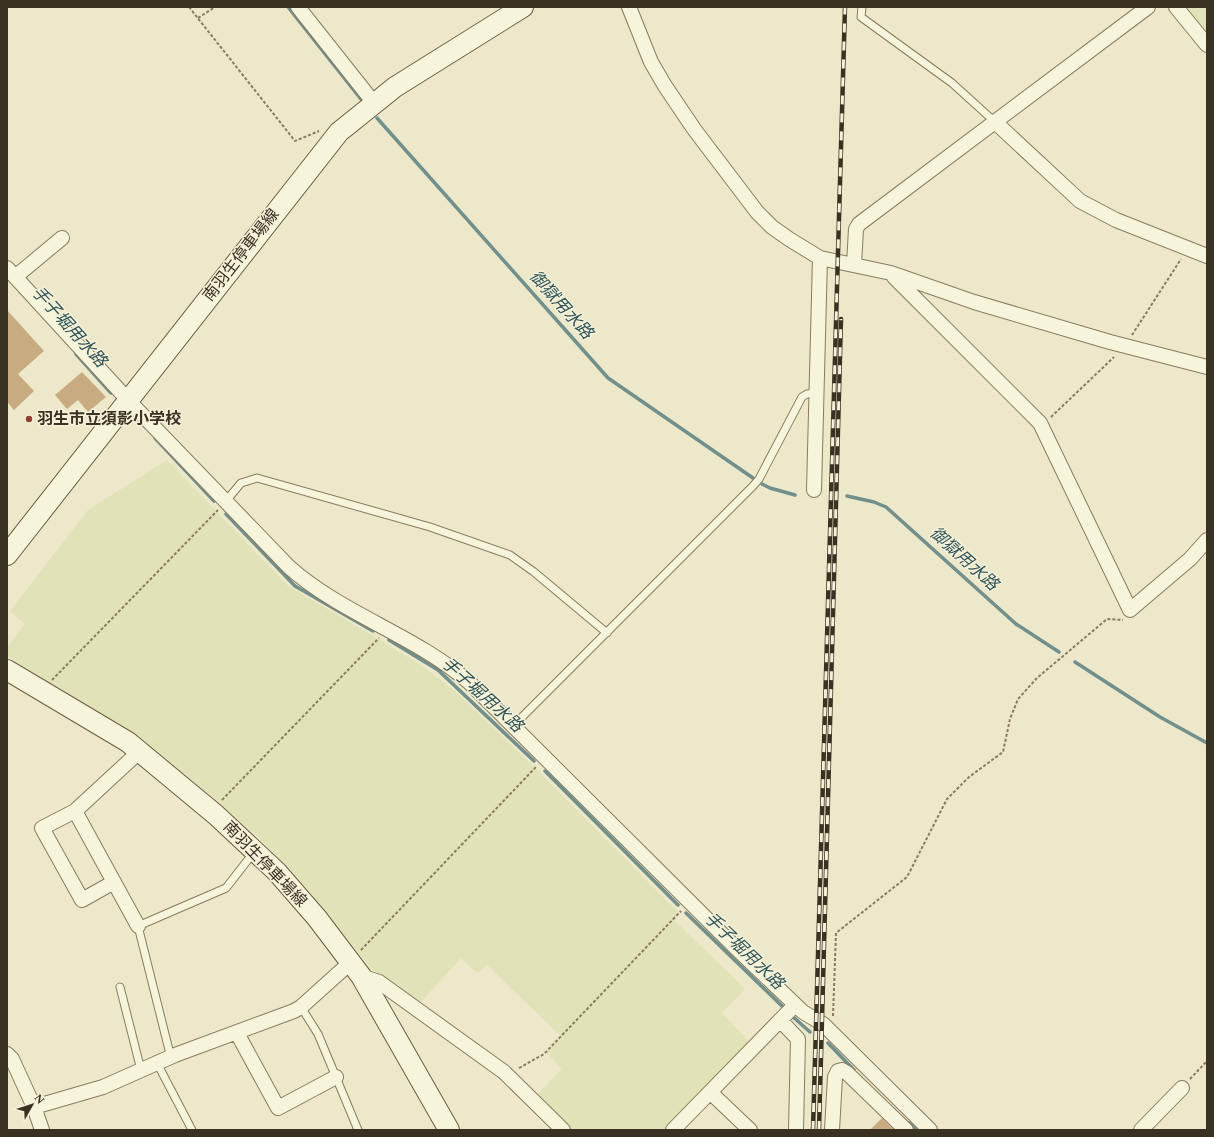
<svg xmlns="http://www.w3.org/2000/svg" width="1214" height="1137" viewBox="0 0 1214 1137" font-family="Spectral,'Noto Sans JP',serif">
<rect width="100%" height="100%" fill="#ece8c9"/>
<path fill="#e1e2b7" d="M1181,7h26v31z
M167,460l121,126 89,52 48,30 31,24 76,73 147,148 -6,6 72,70 -23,24 29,31 -85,86h-96l-35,-33 27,-28 -16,-17 15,-16 -74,-71 -10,8 -16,-15 -42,46 -49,-37 -56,-70 -28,-32 -26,-26 -45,-40 -68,-55 -140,-88v-9l18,-23 -15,-13 78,-101z"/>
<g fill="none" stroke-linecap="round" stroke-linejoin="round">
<path stroke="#708f8d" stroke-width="3.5" d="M288,7l76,96
M377,118l231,260 145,100
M76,354l35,39
M155,438l59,63
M762,484l8,4 25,7
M847,496l27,6 12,5 130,117 43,28
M226,514l69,72 78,45
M389,640l49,30 96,91
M1075,662l85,55 47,26
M545,771l133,134
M686,913l97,94
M792,1016l18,16
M828,1043l26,27
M909,1123l7,7"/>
</g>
<path fill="#c8ab81" d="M7,310l37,41 -26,23 16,17 -20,19 -7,-8z
M82,372l24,25 -18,15 -10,-12 -11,9 -12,-14z
M882,1118l12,12h-24z"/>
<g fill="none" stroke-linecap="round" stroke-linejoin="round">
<g stroke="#887b5f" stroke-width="9">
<path id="service" d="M862,7l-1,10 91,66 43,39
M226,501l15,-18 16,-5 173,49 80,28 24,17 73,61
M513,726l240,-240 6,-7 43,-82 5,-3 9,-1
M120,987l21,83
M301,1007l17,27 40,96
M171,1058l-33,-132 88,-38 28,-36
M157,1063l35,67"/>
</g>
<g stroke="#887b5f" stroke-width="16">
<path id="minor" d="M298,7l76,96
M629,7l22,55 14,24 29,43 63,83 15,15 17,12 31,19 71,15 83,29 136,40 97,25
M1176,7l31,38
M995,122l85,79 36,19 91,36
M854,265l2,-36 3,-5 289,-217
M7,268l121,132 161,167c54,48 126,68 181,116l266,265 67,64 20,12 107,106
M15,277l47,-39
M894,277l146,146 90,187 60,-51 17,-19
M814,490l6,-232
M75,811l-33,17 40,72 32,-18
M138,926l-63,-115 65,-60
M361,976l18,6 125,90 59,58
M780,1020l18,19 -2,91
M237,1033l41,75 58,-31
M7,1054l5,5 22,48 8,23
M710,1092l40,38
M34,1107l69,-20 72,-32 119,-44 7,-4 50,-45
M673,1130l122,-125
M832,1130l3,-53 3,-6 4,-1 5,3 59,57
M1141,1130l41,-42"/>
</g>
<g stroke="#6a5d42" stroke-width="22">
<path id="secondary" d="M7,555l332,-423 56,-45 128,-80
M7,670l121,72 88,73 61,57 40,46 44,58 88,154"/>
</g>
<path stroke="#887b5f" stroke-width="2" stroke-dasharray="3 2" stroke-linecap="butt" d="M189,7l106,134 24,-10
M198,18l17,-11
M1132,335l49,-76
M1051,417l63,-60
M52,680l166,-170
M222,800l157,-162
M361,950l175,-183
M833,1016l3,-83 71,-56 40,-78 22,-22 34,-25 7,-33 8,-20 19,-21 70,-59 16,1
M519,1068l25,-14 137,-143
M1190,1079l17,-18"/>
<use href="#service" stroke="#f7f4dc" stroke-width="7"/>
<use href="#minor" stroke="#f7f4dc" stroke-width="14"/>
<use href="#secondary" stroke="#f7f4dc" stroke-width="20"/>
<g stroke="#393121" stroke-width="4.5">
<path id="rail" d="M813,1130l32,-1123
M819,1130l22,-811"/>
</g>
<use href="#rail" stroke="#f4f1d8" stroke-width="3" stroke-dasharray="9" stroke-linecap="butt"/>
</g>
<circle fill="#944132" stroke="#f4f1d8" stroke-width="1.5" cx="29" cy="419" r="4"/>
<g text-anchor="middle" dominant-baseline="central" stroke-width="3" stroke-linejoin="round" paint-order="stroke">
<g font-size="16" fill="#393121" stroke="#f4f1d8">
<text transform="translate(241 255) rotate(-52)">南羽生停車場線</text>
<text transform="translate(265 864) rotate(46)">南羽生停車場線</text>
</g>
<g font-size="16" font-weight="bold" fill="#393121" stroke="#f4f1d8" text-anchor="start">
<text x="37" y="419">羽生市立須影小学校</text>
</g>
<g font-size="17" font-style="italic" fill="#315458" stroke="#f4f1d8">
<text transform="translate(561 305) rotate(48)">御獄用水路</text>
<text transform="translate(69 327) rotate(48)">手子堀用水路</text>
<text transform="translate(964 559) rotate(42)">御獄用水路</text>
<text transform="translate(482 695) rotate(42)">手子堀用水路</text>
<text transform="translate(744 951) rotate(44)">手子堀用水路</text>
</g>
</g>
<rect width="1214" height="1137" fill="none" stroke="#393121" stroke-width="16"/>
<g transform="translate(32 1105) rotate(51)" stroke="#f4f1d8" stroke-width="3" paint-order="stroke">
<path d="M0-3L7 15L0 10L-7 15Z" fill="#393121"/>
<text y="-6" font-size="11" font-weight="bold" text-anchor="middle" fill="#393121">N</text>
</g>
</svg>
